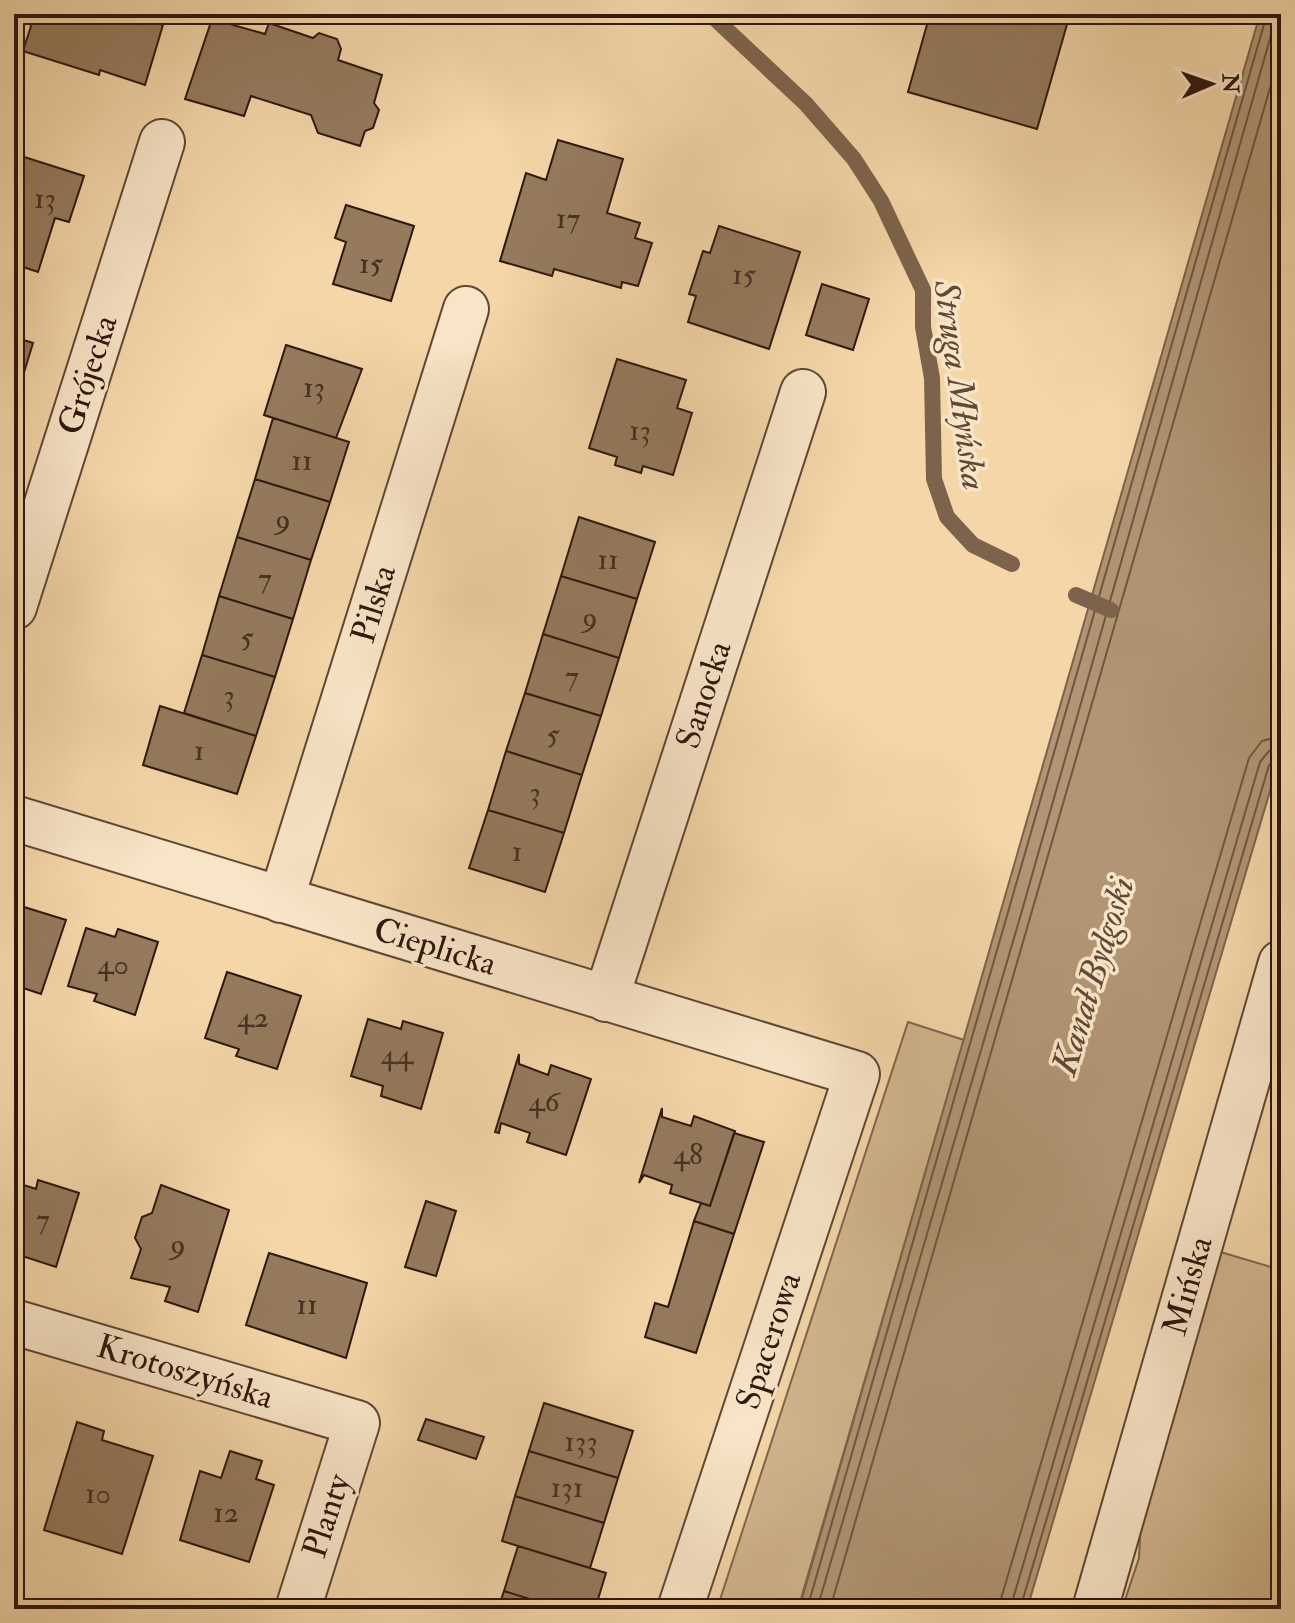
<svg xmlns="http://www.w3.org/2000/svg" width="1295" height="1623" viewBox="0 0 1295 1623" font-family="'IM FELL Double Pica',serif">
<rect width="100%" height="100%" fill="#f4d6a9"/>
<filter id="stains"><feTurbulence type="fractalNoise" baseFrequency=".0025" numOctaves="4"/><feColorMatrix values="0 0 0 0 .2 0 0 0 0 .09 0 0 0 0 .02 0 0 0 .5 -.17"/></filter>
<radialGradient id="worn" r=".72"><stop offset=".6" stop-color="#630" stop-opacity="0"/><stop offset="1" stop-color="#630" stop-opacity=".3"/></radialGradient>
<path fill="#d2b68e" stroke="#80664e" stroke-width="2" d="M908,1022l56,18 -166,569h-81z
M1217,1251l64,19v339h-159l17,-51 3,-60z"/>
<path fill="#b19574" stroke="#7d634b" stroke-width="2" d="M1260,14h21v740l-254,855h-228z"/>
<g fill="none" stroke-linecap="round" stroke-linejoin="round">
<path stroke="#705640" stroke-width="2" d="M807,1609l460,-1595
M817,1609l204,-695 256,-900
M830,1609l451,-1559
M998,1609l251,-851 13,-17 19,-5
M1010,1609l250,-847 9,-11 12,-3
M1020,1609l249,-844 12,-7"/>
<path stroke="#7d634b" stroke-width="16" d="M710,14l96,90 48,55 27,42 42,89v37l9,51 2,101 13,38 26,28 39,19
M1076,595l35,15"/>
</g>
<path fill="#957a5e" stroke="#2e170d" stroke-width="2" d="M127,14l36,11 -18,60 -45,-15 -1,5 -76,-24 8,-25 -7,-12z
M930,14h140l-33,115 -129,-37z
M212,19l53,15 4,-11 44,15 6,-5 18,6 4,10 -3,11 44,15 -8,28 5,7 -6,18 -8,3 -5,15 -42,-13 -7,-18 -60,-19 -7,20 -59,-17z
M558,140l65,19 -16,54 33,10 -5,15 17,5 -14,43 -16,-4 -1,6 -67,-19 -2,7 -52,-15 26,-88 20,7z
M21,156l63,20 -15,46 -14,-4 -17,54 -24,-8v-86z
M346,205l68,21 -23,75 -58,-17 13,-42 -11,-4z
M719,226l81,26 -31,97 -81,-27 8,-26 -7,-2 14,-43 7,2z
M822,284l47,15 -16,51 -47,-15z
M14,337l19,6 -18,59 -1,-1z
M286,345l76,24 -26,69 -72,-23z
M617,359l69,21 -9,28 15,5 -19,62 -30,-9 -2,7 -26,-8 2,-8 -28,-9z
M273,418l76,24 -19,60 -75,-23z
M255,479l75,23 -19,58 -74,-23z
M579,517l76,25 -18,57 -76,-23z
M237,537l74,23 -18,59 -74,-23z
M561,576l76,23 -18,59 -76,-24z
M219,596l74,23 -18,58 -73,-22z
M543,634l76,24 -18,58 -76,-23z
M202,655l73,22 -19,59 -72,-23z
M525,693l76,23 -19,59 -76,-24z
M160,706l96,30 -19,58 -94,-29z
M506,751l76,24 -18,58 -76,-23z
M488,810l76,23 -19,59 -76,-24z
M14,903l10,4 -10,31z
M24,907l42,13 -25,74 -27,-9v-47z
M86,928l29,9 3,-8 40,13 -23,73 -41,-14 3,-7 -29,-8z
M227,972l74,24 -24,73 -41,-13 3,-7 -34,-11z
M368,1019l33,10 2,-8 40,12 -22,76 -40,-13 2,-10 -32,-10z
M519,1054v10l29,11 3,-10 40,14 -25,76 -39,-13 3,-9 -29,-10 -2,10 -4,-1z
M662,1108v9l29,9 3,-10 41,15 -25,75 -40,-13 2,-8 -28,-10 -5,8z
M734,1133l30,9 -30,92 -40,-13 7,-18 9,3z
M38,1180l41,13 -23,74 -40,-13 -2,-72 22,7z
M161,1185l68,25 -31,102 -33,-11 5,-14 -39,-9 10,-29 -6,-11 7,-21 10,-4z
M426,1201l30,10 -20,65 -31,-9z
M694,1221l40,13 -38,119 -51,-16 10,-34 13,4z
M269,1253l98,30 -21,75 -100,-33z
M544,1403l89,28 -15,47 -89,-27z
M426,1419l58,18 -8,22 -58,-19z
M77,1422l27,9 -2,9 51,16 -31,98 -78,-24z
M230,1451l32,10 -6,18 18,6 -25,77 -69,-22 20,-69 21,7z
M529,1451l89,27 -14,45 -89,-27z
M515,1496l89,27 -14,45 -88,-27z
M518,1546l88,27 -11,36h-33l-58,-18z
M504,1591l58,18h-64z"/>
<g fill="none" stroke-linecap="round" stroke-linejoin="round">
<g stroke="#604734" stroke-width="48">
<path id="minor" d="M14,607l148,-465
M14,818l843,256 -177,535
M281,900l185,-591
M606,999l197,-607
M14,1322l343,101 -59,186
M1095,1609l186,-646"/>
</g>
<use href="#minor" stroke="#f8e4c7" stroke-width="44"/>
</g>
<g text-anchor="middle" dominant-baseline="central" stroke-width="7" stroke-linejoin="round" paint-order="stroke">
<g font-size="30" fill="#483021">
<text x="45" y="198">13</text>
<text x="568" y="218">17</text>
<text x="371" y="263">15</text>
<text x="744" y="274">15</text>
<text x="314" y="387">13</text>
<text x="640" y="430">13</text>
<text x="302" y="460">11</text>
<text x="283" y="519">9</text>
<text x="608" y="559">11</text>
<text x="265" y="578">7</text>
<text x="590" y="617">9</text>
<text x="247" y="637">5</text>
<text x="572" y="676">7</text>
<text x="229" y="695">3</text>
<text x="553" y="734">5</text>
<text x="199" y="750">1</text>
<text x="535" y="792">3</text>
<text x="517" y="851">1</text>
<text x="113" y="964">40</text>
<text x="253" y="1017">42</text>
<text x="397" y="1054">44</text>
<text x="544" y="1101">46</text>
<text x="688" y="1154">48</text>
<text x="43" y="1219">7</text>
<text x="178" y="1244">9</text>
<text x="307" y="1304">11</text>
<text x="581" y="1441">133</text>
<text x="567" y="1487">131</text>
<text x="98" y="1493">10</text>
<text x="226" y="1512">12</text>
</g>
<g font-size="34" fill="#2e170d" stroke="#f8e4c7">
<text transform="translate(88 375) rotate(-72)">Grójecka</text>
<text transform="translate(374 604) rotate(-73)">Pilska</text>
<text transform="translate(704 695) rotate(-72)">Sanocka</text>
<text transform="translate(435 947) rotate(17)">Cieplicka</text>
<text transform="translate(1188 1286) rotate(-74)">Mińska</text>
<text transform="translate(769 1341) rotate(-72)">Spacerowa</text>
<text transform="translate(185 1372) rotate(17)">Krotoszyńska</text>
<text transform="translate(327 1516) rotate(-72)">Planty</text>
</g>
<g font-size="36" font-style="italic" fill="#624936" stroke="#f8e4c7">
<text transform="translate(960 385) rotate(82)">Struga Młyńska</text>
<text transform="translate(1093 976) rotate(-73)">Kanał Bydgoski</text>
</g>
</g>
<rect width="1295" height="1623" fill="none" stroke="#f4d6a9" stroke-width="48"/>
<rect x="16" y="16" width="1263" height="1591" fill="none" stroke="#2e170d" stroke-width="4"/>
<rect x="24" y="24" width="1247" height="1575" fill="none" stroke="#2e170d" stroke-width="2"/>
<g transform="translate(1211 84) rotate(88)" stroke="#f8e4c7" stroke-width="6" paint-order="stroke">
<path d="M0-6L14 30L0 20L-14 30Z" fill="#2e170d"/>
<text y="-12" font-size="22" font-weight="bold" text-anchor="middle" fill="#2e170d">N</text>
</g>
<rect width="100%" height="100%" filter="url(#stains)"/>
<rect width="100%" height="100%" fill="url(#worn)"/>
</svg>
